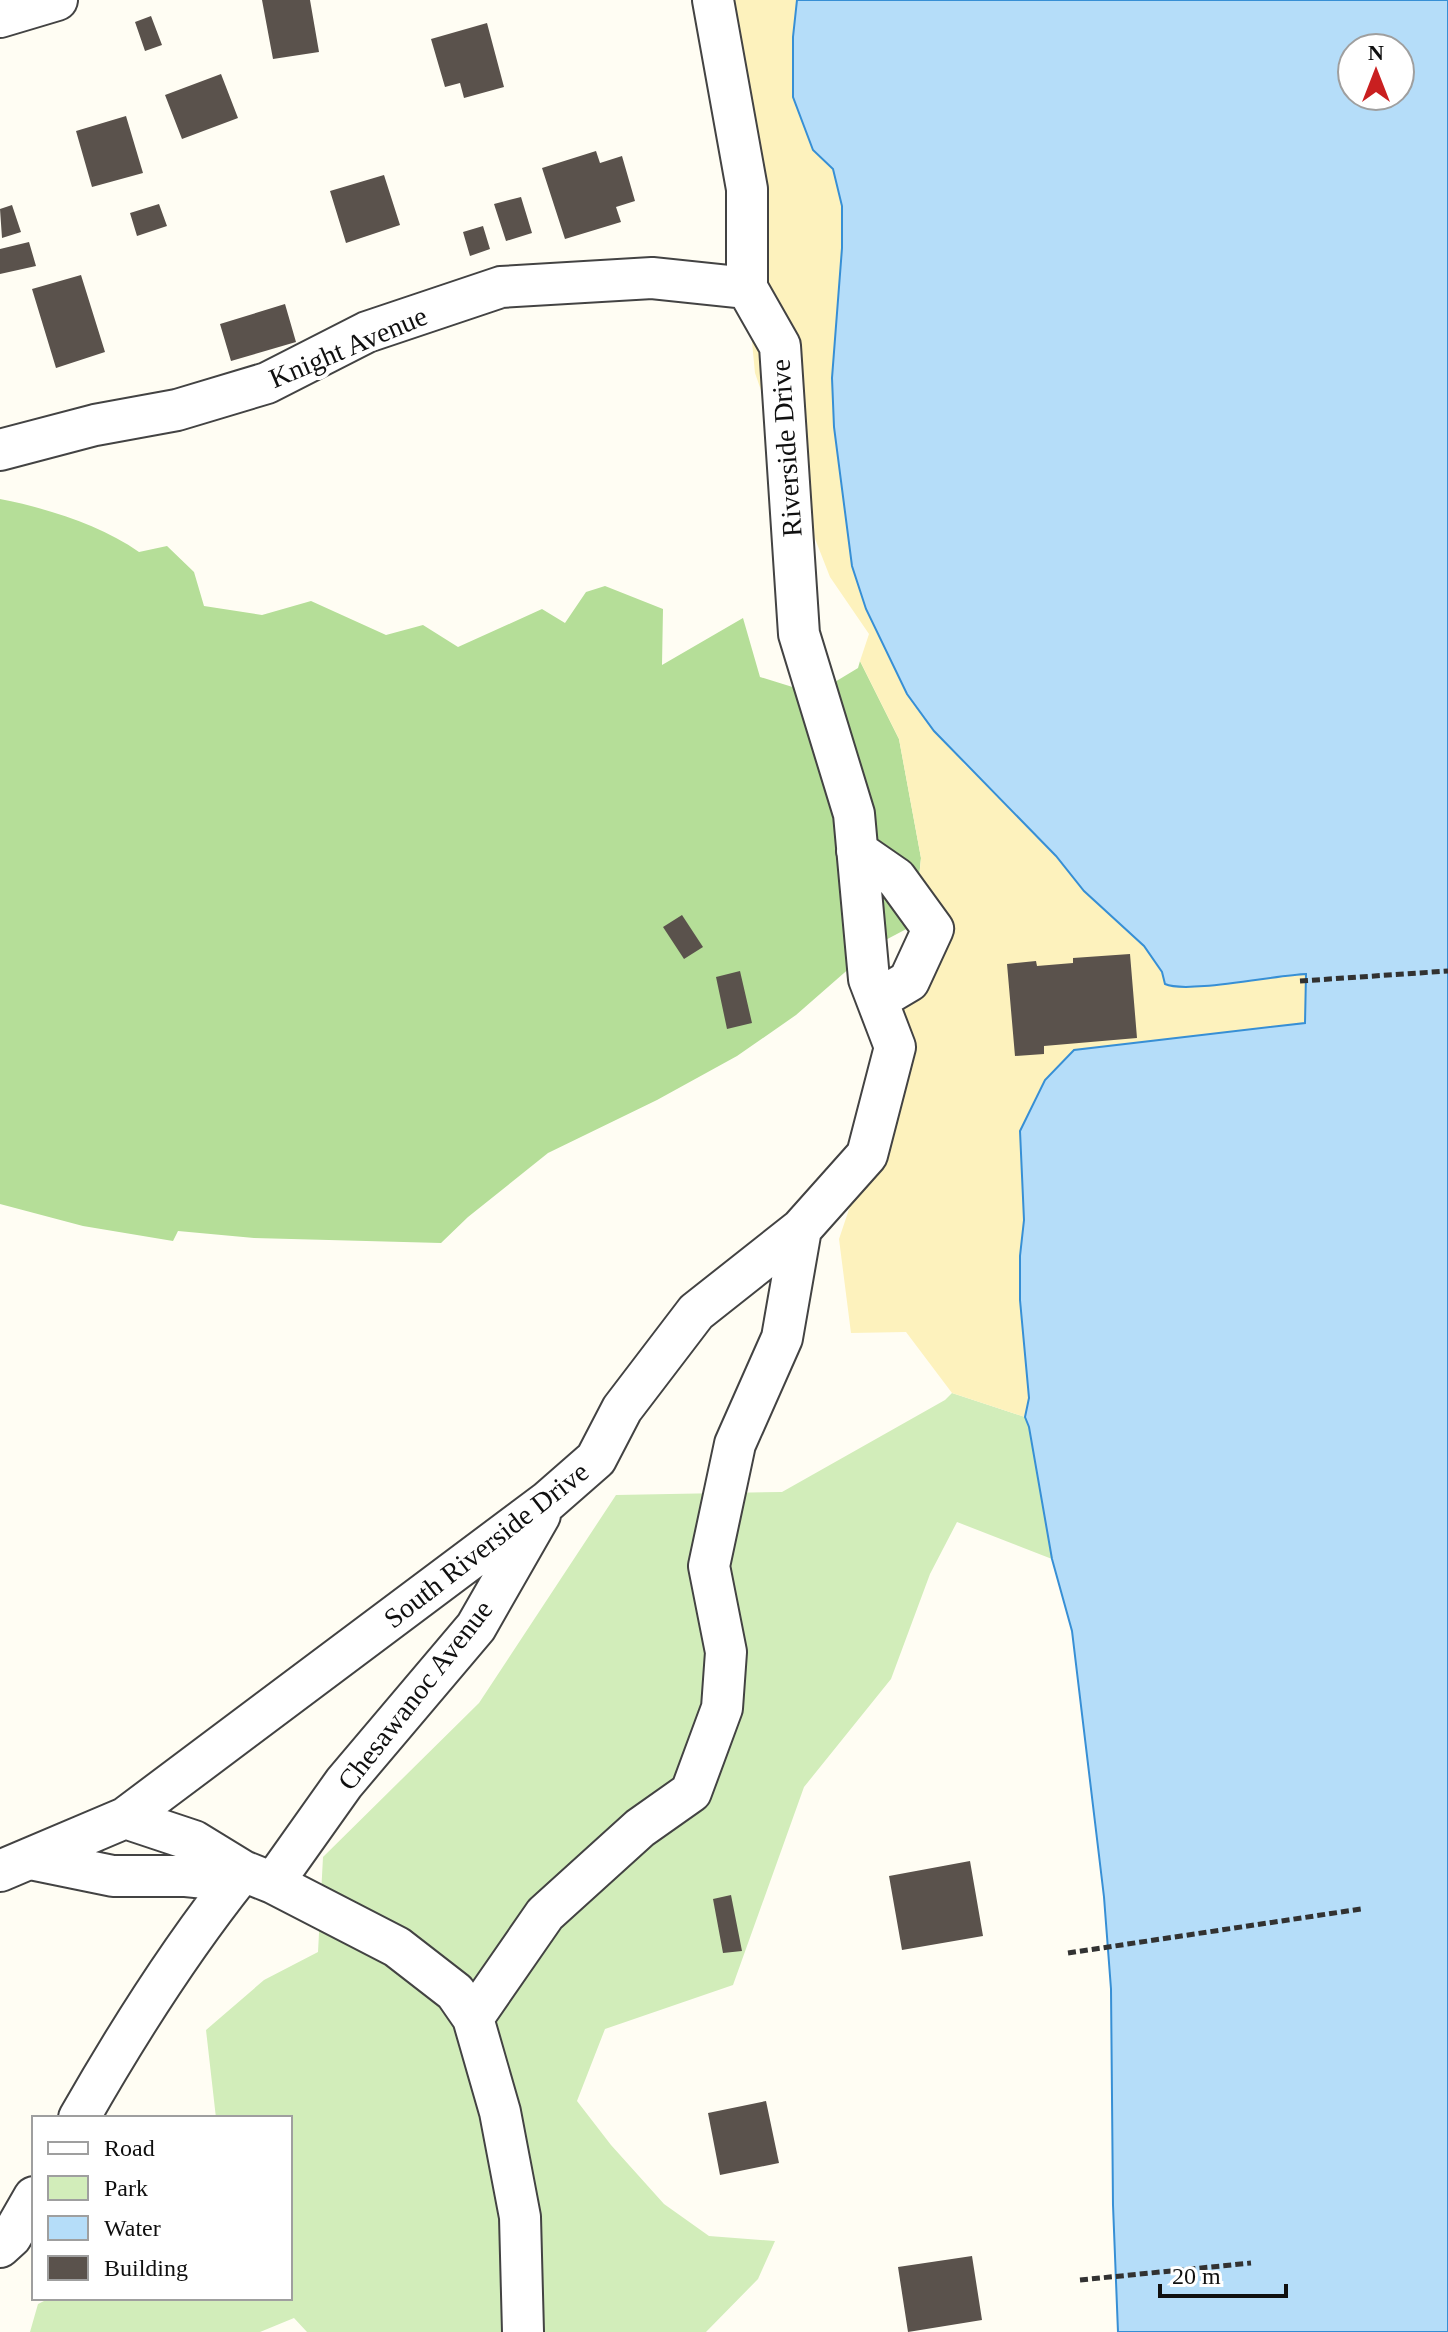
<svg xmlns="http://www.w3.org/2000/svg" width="1448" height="2332" viewBox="0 0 1448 2332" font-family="Georgia,serif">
<rect width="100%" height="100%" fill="#fffdf3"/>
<path fill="#d2edba" d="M952,1393l73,24 4,10 23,132 -95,-37 -27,52 -39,105 -87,108 -71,198 -128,44 -28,72 34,44 53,59 45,32 66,5 -17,38 -52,53h-399l-13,-14 -34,14h-230l8,-28 12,-6h240v-180h-74l-10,-88 58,-50 54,-28 5,-95 156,-154 137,-208 166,-3 163,-92z"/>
<path fill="#b5de98" d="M0,499c46,9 101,26 139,53l28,-6 27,26 10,34 58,9 49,-14 75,34 37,-10 35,22 84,-38 23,14 21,-31 19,-6 58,23 -1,56 81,-47 17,59 55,17 43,-26 2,-7 39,78 22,119 -7,67 -38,20 -80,70 -59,41 -80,44 -109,53 -80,64 -27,26 -187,-5 -76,-7 -5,10 -90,-15 -83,-22z"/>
<path fill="#fdf2bd" d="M719,0h78l-4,37 20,113 20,19 9,37v42l-10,130 2,49 18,139 14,43 98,155 30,28 62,64 28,35 60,55 26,40h21l115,-12 -1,49 -231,27 -50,170 -4,36v44l9,98 -4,19 -73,-24 -46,-61 -55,1 -12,-94 38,-113 32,-145 12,-123 -22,-119 -39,-78 9,-27 -39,-57 -38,-97 -37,-107z"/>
<path fill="#b5ddf9" stroke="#378fd5" stroke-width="2" fill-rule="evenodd" d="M797,0h651v2332h-330l-5,-127 -2,-216 -7,-92 -32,-266 -20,-72 -23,-132 -4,-10 4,-19 -9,-98v-44l4,-36 -4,-89 25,-51 29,-30 231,-27 1,-49c-30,1 -120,20 -141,10l-3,-12 -18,-26 -60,-55 -28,-35 -122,-125 -27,-37 -41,-85 -14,-43 -18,-139 -2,-49 10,-130v-42l-9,-37 -20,-19 -20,-53v-60zM1352,48h48v48h-48z"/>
<path fill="#5a524c" d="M262,0h48l9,52 -46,7z
M151,16l11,29 -17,6 -10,-29z
M487,23l17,64 -40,11 -4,-15 -15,4 -14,-48z
M221,74l17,44 -56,21 -17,-44z
M126,116l17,57 -51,14 -16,-56z
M596,151l4,12 22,-7 13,45 -19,6 5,15 -56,17 -23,-71z
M384,175l16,50 -54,18 -16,-52z
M521,197l11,36 -26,8 -12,-37z
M159,204l8,22 -30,10 -7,-23z
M12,205l9,27 -19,6 -2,-29z
M483,226l7,23 -20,7 -7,-24z
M29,242l7,24 -36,8v-25z
M81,275l24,77 -49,16 -24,-79z
M285,304l11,38 -65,19 -11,-37z
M682,915l21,32 -19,12 -21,-32z
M1130,954l7,84 -93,8v8l-29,2 -8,-92 29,-3 1,5 36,-3v-5z
M740,971l12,52 -25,6 -11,-52z
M970,1861l13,75 -81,14 -13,-74z
M731,1895l11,56 -19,2 -10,-54z
M766,2101l13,62 -59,12 -12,-62z
M972,2256l10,64 -74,12 -10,-65z"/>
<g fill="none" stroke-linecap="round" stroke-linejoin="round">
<g stroke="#434343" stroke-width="44">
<path id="minor" d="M0,17l57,-17
M0,450l95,-25 82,-15 90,-27 100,-51 134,-45 151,-9 95,10
M857,851l39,27 37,51 -24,52 -32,19
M125,1818l69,23 49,30 30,12 124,64 58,45 18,26 27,94 20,105 3,115
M30,1859l83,17h73l49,5
M0,1871l125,-53 423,-317 48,-42 26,-50 74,-97 105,-83 66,-74 28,-108 -26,-68 -15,-165 -55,-180 -19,-288 -33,-58v-99l-34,-189
M273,1883l71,-100 132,-156 64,-112
M473,2018l72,-104 95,-86 51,-36 31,-84 4,-56 -17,-86 26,-122 47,-106 19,-109
M79,2118c49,-86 102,-170 164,-247
M0,2247l11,-10 23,-40"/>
</g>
<path stroke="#323232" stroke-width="5" stroke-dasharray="8 4" stroke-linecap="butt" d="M1300,981l148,-10
M1068,1953l293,-44
M1080,2280l171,-17"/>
<use href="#minor" stroke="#fff" stroke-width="40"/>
</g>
<g text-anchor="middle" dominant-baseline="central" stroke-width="8" stroke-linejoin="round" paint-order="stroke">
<g font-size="28" fill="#101010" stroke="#fff">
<text transform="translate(348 347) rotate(-23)">Knight Avenue</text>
<text transform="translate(786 448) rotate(-94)">Riverside Drive</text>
<text transform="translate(486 1545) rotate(-38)">South Riverside Drive</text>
<text transform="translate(415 1695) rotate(-52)">Chesawanoc Avenue</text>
</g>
</g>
<rect x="32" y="2116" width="260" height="184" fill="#ffffff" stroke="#9f9f9f" stroke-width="2"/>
<rect x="48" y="2142" width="40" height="12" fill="#ffffff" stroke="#9f9f9f" stroke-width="2"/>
<text x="104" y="2156" font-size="24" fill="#101010">Road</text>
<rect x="48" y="2176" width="40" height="24" fill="#d2edba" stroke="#9f9f9f" stroke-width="2"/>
<text x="104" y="2196" font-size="24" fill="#101010">Park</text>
<rect x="48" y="2216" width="40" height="24" fill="#b5ddf9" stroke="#9f9f9f" stroke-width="2"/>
<text x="104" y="2236" font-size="24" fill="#101010">Water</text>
<rect x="48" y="2256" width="40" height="24" fill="#5a524c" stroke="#9f9f9f" stroke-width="2"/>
<text x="104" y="2276" font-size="24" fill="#101010">Building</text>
<g transform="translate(1376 72)"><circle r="38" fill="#ffffff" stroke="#9f9f9f" stroke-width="2"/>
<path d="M0-6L14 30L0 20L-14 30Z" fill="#c91f20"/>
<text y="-12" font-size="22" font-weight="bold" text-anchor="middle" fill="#101010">N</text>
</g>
<path d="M1160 2284v12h126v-12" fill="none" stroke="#101010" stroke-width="4"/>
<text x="1172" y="2284" font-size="24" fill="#101010" stroke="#ffffff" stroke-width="6" paint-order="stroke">20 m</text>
</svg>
